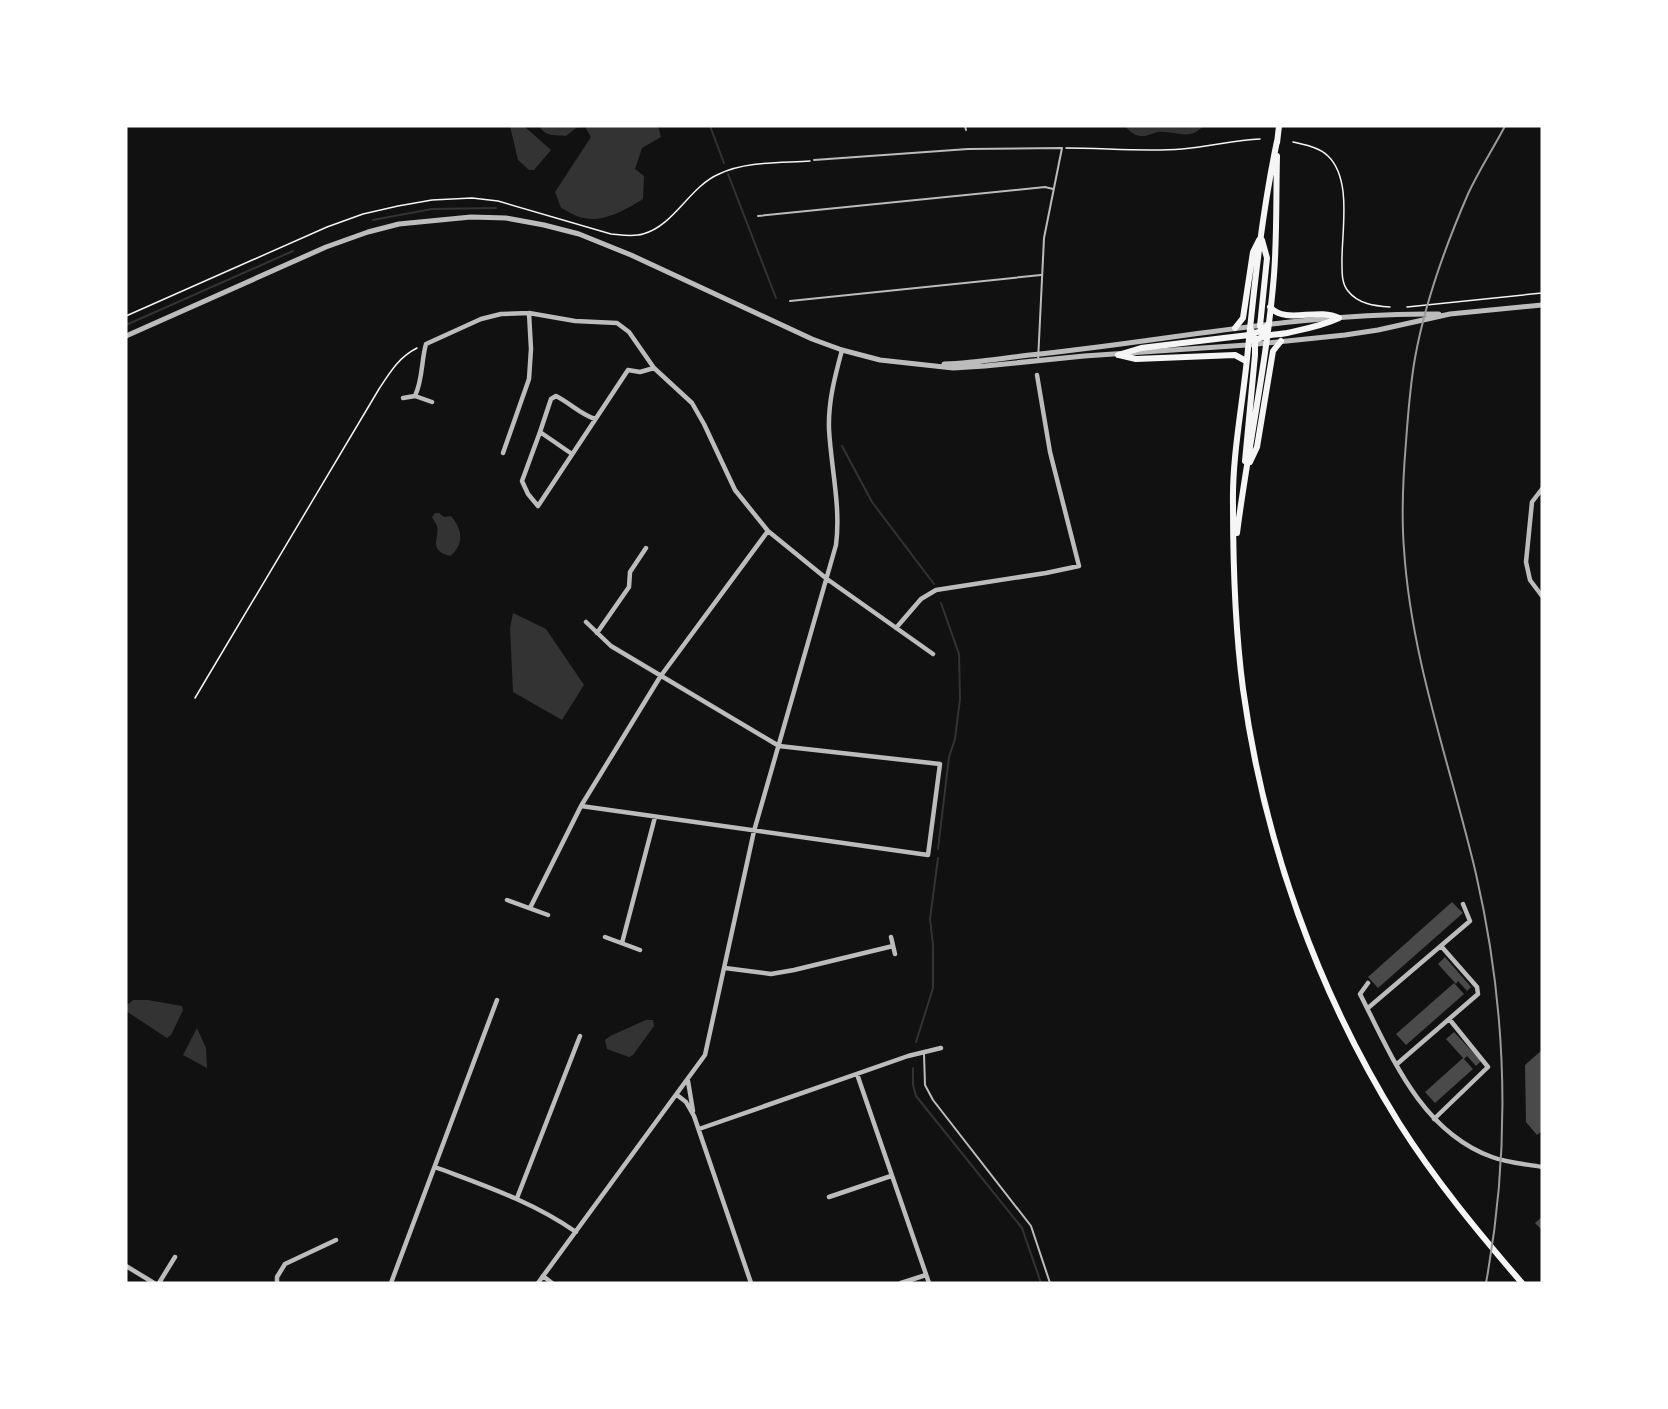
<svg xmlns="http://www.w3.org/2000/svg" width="1668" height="1409" viewBox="0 0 1668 1409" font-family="'DM Sans',sans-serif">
<rect width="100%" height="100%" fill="#111"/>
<path fill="#333" d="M510,126h14l27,24 -17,20h-5l-11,-10z
M539,126h119l3,11 -19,11 -7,21 9,7 -1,23c-16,10 -40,24 -59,19 -8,-1 -16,-7 -23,-10l-6,-16 36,-55 -6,-10 -9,1 -10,8c-11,-1 -20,1 -27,-10z
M1125,126h78c-13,16 -29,4 -45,6 -6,1 -11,5 -18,4 -6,-1 -11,-5 -15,-10z
M435,513h4l5,4 7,-1c11,13 14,28 -1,40 -23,-6 -10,-18 -13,-30 -1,-3 -4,-6 -5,-9z
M513,613l33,16 38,56 -22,35 -49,-28 -3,-64z
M133,1000h15l34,6 1,4 -12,25 -4,3 -41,-27v-5z
M646,1020h7l1,6 -21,29 -4,2 -22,-8 -2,-9 5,-4z
M197,1028l9,20 1,20 -24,-13z"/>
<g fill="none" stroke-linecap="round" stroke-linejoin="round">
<path stroke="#333" stroke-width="2" d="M710,126l14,37
M728,174l48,124
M373,220l59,-11 64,-1
M126,325l167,-74
M842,446l30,56 62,82
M938,849l11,-92 6,-18 5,-40 -1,-45 -18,-51
M916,1042l17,-54v-43l-3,-26 8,-61
M913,1068v17l3,11 106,132 19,55"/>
</g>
<path fill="#4a4a4a" d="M1452,902l11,11 -85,75 -10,-11z
M1445,957l26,30 -4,4 -9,-10 -2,3 -18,-20z
M1454,983l10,11 -58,51 -10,-11z
M1454,1032l27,29 -5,5 -9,-10 -3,3 -18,-20z
M1542,1050v81l-5,4 -11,-13 -1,-57z
M1463,1058l10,11 -38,34 -10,-11z
M1542,1217v13l-7,-7z"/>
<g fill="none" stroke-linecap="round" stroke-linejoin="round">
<path stroke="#f5f5f5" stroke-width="1.5" d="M1293,142c12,3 26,5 35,14 25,24 13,78 14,108 0,10 0,20 6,27 10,13 27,15 42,16
M1066,148c38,0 78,4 116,1 27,-2 52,-9 78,-10
M1407,307l135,-14
M126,316l201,-89 36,-13 35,-8 34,-6 40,-2 26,3 113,33c11,1 22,3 32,0 32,-9 46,-47 76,-60 27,-13 62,-11 91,-13
M195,698l184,-309c11,-17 20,-32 38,-41"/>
<path stroke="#bcbcbc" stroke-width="2" d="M965,126l1,4
M814,160l154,-11 94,-1 -18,90 -6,123
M758,216l287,-29 8,2
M790,301l251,-26
M924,1054l1,31 8,15 98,126 19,57"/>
<path stroke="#bcbcbc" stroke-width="4.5" d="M415,396c8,-17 6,-34 11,-52l55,-25 20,-5 28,-1 46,8 42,2 12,9 25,36 38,35 12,21 31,66 33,41 59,48 106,75
M403,398l12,-2 17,6
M540,432l-18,49 6,13 10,12 90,-136 12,2 14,-4
M503,453l26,-74 2,-30 -2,-36
M572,454l-32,-22 11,-33 5,-3c14,7 24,18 39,23
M1542,489l-10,13 -6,60 4,18 12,16
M896,628l25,-29 15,-9 110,-17 33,-7 -29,-114 -13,-77
M597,633l32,-46 1,-15 16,-24
M581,806l79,-129 108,-146
M507,900l41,15
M530,908l51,-102 347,49 12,-91 -161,-18 -168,-100 -25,-24
M605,937l35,13
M891,937l4,17
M622,943l33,-126
M725,968l46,6 23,-4 99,-24
M1368,983l-8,11c32,63 61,137 132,163 16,6 34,7 50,10
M1368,1008l102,-87 -7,-17
M1397,1064l81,-70 -1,-7 -36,-41
M857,1074l72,209
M688,1081l5,30
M677,1095l9,7 8,14 57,167
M1434,1119l54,-52 -38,-47
M699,1129l209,-73 33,-8
M435,1167c50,19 96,34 141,65
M829,1197l62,-21
M517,1198l63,-162
M126,1266l28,17
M543,1276l9,7
M159,1283l16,-26
M277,1283v-6l8,-13 51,-24
M391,1283l106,-283
M538,1283l167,-228 49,-224 82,-286c5,-39 -5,-77 -7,-116 -1,-27 6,-53 13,-79
M901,1283l25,-8"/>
<path stroke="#bcbcbc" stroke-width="5" d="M126,336l200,-89 42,-15 31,-8 72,-7 35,1 38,7 35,9 52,21 181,84 30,11 38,10 73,8 32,-2 99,-10 163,-11 98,-10 33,-5 72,-16 92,-9
M944,364c33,-1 64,-7 96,-10 133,-14 265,-42 399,-40"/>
<path stroke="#f5f5f5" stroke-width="6" d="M1277,141c-15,72 -23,146 -30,218 -5,49 -15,98 -14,146 0,61 2,123 10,184 21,153 74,302 156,434 36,57 79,109 123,160
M1277,143l2,-17
M1262,240l5,18 -7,68 2,7
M1270,307c16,18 47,0 69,11
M1235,328l8,-10 10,-66 6,-12
M1254,341c15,-8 17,-5 33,-8 18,-4 35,-7 52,-15
M1118,355l23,-7 108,-13 12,-4 7,-6
M1119,355l17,4 99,-4 11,6
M1245,461l10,-106v-14l-3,-10
M1250,462l7,-15 16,-96 8,-10
M1237,533c11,-86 30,-171 37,-258 3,-39 2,-79 3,-119"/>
<path stroke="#9a9a9a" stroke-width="2" d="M1486,1283c25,-136 21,-274 -10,-409 -25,-107 -65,-214 -72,-325 -3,-37 -1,-71 2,-107 2,-28 4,-56 9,-84 10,-56 30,-111 53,-164 11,-24 25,-45 37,-68"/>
</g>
<rect width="1668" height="1409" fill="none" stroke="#ffffff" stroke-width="255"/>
</svg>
